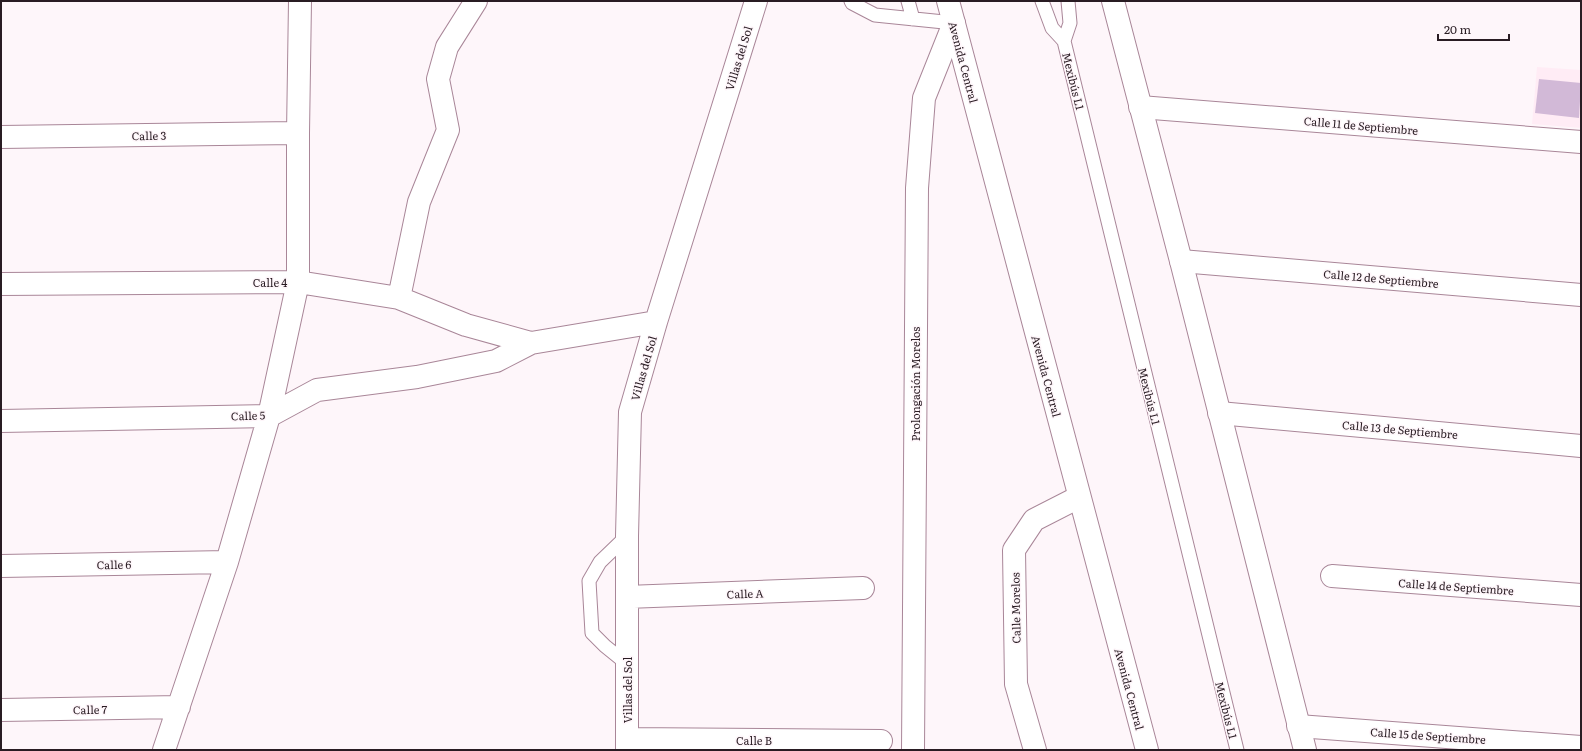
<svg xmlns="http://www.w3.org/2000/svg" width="1582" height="751" viewBox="0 0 1582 751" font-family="Literata,serif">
<rect width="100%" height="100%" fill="#fef6fa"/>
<path fill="#ffecf5" d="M1537,67l44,3v58l-49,-4z"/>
<path fill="#d2b9d7" d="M1539,79l42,4 -2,35 -44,-5z"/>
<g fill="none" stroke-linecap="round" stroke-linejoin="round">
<g stroke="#a98698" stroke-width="15">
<path id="service" d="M851,1l1,2 23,12 79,8
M908,1l5,18
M1042,1l10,27 12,13 173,709
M1064,41l6,-18 -2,-22
M626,663l-21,-17 -13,-13 -3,-52 11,-19 27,-26"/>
</g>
<g stroke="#a98698" stroke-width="24">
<path id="minor" d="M1140,107l441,35
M1,137l297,-4
M1181,261l400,34
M1,284l297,-2 101,16 67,27 65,18
M399,298l20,-96 29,-72 -10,-51 9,-32 29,-46
M1219,413l362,33
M1,421l268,-5 48,-26 100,-13 79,-16 35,-18 125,-21
M1,566l226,-4
M1332,576l249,19
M627,597l236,-9
M1,710l178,-3
M1298,726l283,21
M627,739l254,2
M164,750l63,-188 42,-146 29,-134v-149l2,-132
M627,750v-214l3,-124 26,-90 100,-321
M913,750l4,-562 7,-90 30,-75
M1035,750l-19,-66 -2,-134 20,-30 45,-23"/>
</g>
<g stroke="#a98698" stroke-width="24">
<path id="trunk" d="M948,1l199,749
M1113,1l68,260 124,489"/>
</g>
<use href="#service" stroke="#fff" stroke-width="13"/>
<use href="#minor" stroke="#fff" stroke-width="22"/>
<use href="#trunk" stroke="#fff" stroke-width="22"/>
</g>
<g text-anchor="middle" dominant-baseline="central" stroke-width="3" stroke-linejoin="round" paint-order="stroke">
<g font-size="11" fill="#291c23" stroke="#fef6fa">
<text transform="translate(738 58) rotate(-73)">Villas del Sol</text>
<text transform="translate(964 62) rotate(75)">Avenida Central</text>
<text transform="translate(1074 81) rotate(76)">Mexibús L1</text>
<text transform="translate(1361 125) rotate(5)">Calle 11 de Septiembre</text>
<text transform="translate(149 135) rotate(-1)">Calle 3</text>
<text transform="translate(1381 278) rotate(5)">Calle 12 de Septiembre</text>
<text x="270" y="282">Calle 4</text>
<text transform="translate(643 368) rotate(-74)">Villas del Sol</text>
<text transform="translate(1047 376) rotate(75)">Avenida Central</text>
<text transform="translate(915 384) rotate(-90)">Prolongación Morelos</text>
<text transform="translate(1150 396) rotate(76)">Mexibús L1</text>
<text transform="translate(248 415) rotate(-2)">Calle 5</text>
<text transform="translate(1400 429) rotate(5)">Calle 13 de Septiembre</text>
<text transform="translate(114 564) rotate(-1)">Calle 6</text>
<text transform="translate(1456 586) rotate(4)">Calle 14 de Septiembre</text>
<text transform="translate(745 593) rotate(-2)">Calle A</text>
<text transform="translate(1015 608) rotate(-91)">Calle Morelos</text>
<text transform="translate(1130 689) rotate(75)">Avenida Central</text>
<text transform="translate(627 690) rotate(-90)">Villas del Sol</text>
<text transform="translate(90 709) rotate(-1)">Calle 7</text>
<text transform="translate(1227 710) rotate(76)">Mexibús L1</text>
<text transform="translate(1428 735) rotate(4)">Calle 15 de Septiembre</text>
<text x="754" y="740">Calle B</text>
</g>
</g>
<rect width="1582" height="751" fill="none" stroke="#291c23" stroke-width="4"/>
<path d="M1438 34v6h71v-6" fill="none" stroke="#291c23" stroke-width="2"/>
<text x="1444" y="34" font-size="12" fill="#291c23" stroke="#fef6fa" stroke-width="3" paint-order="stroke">20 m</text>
</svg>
